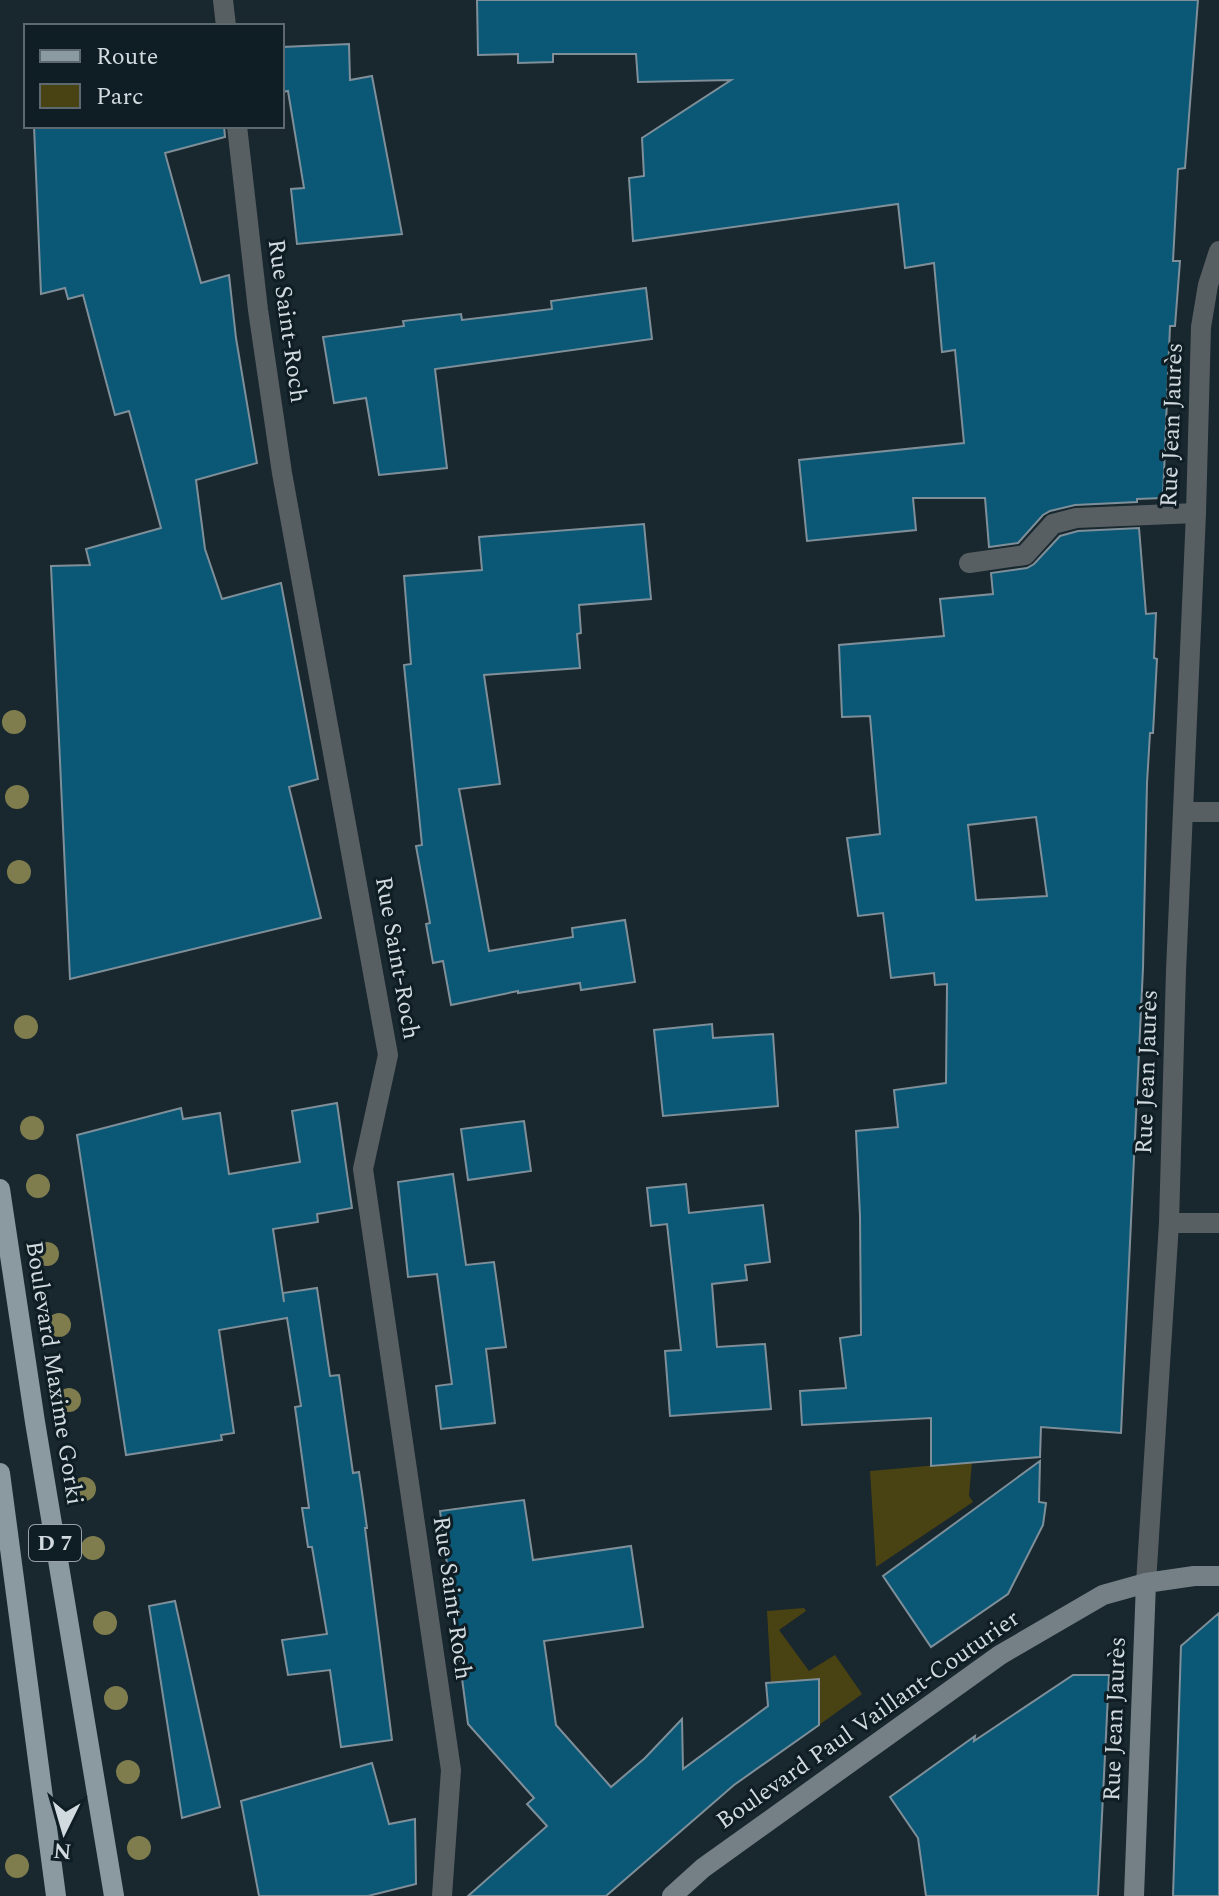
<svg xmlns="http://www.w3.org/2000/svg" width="1219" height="1896" viewBox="0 0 1219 1896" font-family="Spectral,serif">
<rect width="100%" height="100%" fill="#19272e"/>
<path fill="#494213" d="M972,1462l-3,34 4,6 -97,65 -6,-96z
M804,1608l2,3 -27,19 30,41 26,-16 27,39 -43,31v-46l-48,3 -4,-71z"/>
<path fill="#0b5876" stroke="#7e8f99" stroke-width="2" fill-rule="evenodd" d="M477,0h721l-13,168 -7,1 -5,92h7l-5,65h-5l-7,172 -26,1v3l-62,3 -25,6 -7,4 -25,28 -29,4 -4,-49h-72l3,32 -109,11 -8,-81 165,-17 -9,-93 -13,2 -8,-89 -29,5 -7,-64 -265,37 -4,-63 15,-2 -2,-38 89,-58 -93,2 -2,-28h-83v8l-35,1v-9l-40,1z
M349,44l1,36 22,-4 30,158 -105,10 -6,-55 13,-1 -16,-97 -6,1v-45z
M34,126h190l1,11 -60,16 36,130 28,-8 7,63 21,125 -61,17 9,69 17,50 59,-16 37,196 -29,8 32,131 -251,61 -19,-413 39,-1 -4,-16 75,-21 -32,-117 -14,4 -32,-120 -15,4 -3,-11 -24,6z
M646,288l6,51 -217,30 12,99 -68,7 -13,-77 -32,5 -11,-66 81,-11 -1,-5 58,-7 1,6 90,-11 -1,-8z
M644,524l7,75 -72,6 2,28 -4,1 3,34 -96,7 16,109 -41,5 30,162 84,-14 -1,-9 53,-8 10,62 -54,8 -1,-7 -62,10v-2l-67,14 -8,-44 -10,2 -7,-39 4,-1 -14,-77 6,-1 -18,-180 7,-1 -7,-88 78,-6 -3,-33z
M1139,528l7,86 10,-1 -2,45 3,1 -4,74h-3l-3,50 -4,185 -22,465 -80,-6 -1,30 -109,9v-48l-129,7 -2,-34 46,-3 -6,-50 21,-3 -1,-119 -4,-85 42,-4 -4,-37 52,-7 1,-99 -12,1 -1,-12 -43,5 -8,-65 -25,3 -11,-78 33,-4 -10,-118 -28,1 -3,-72 105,-9 -4,-37 53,-5 -2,-21 36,-5 7,-4 26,-28 18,-5zM1036,817l11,79 -71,4 -8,-75z
M712,1024l1,14 60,-4 5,72 -115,10 -9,-86z
M337,1103l15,105 -35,6 1,8 -45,7 11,73 -1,-9 34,-5 13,88 9,-1 14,98 6,-1 4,27 4,29h-2l27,212 -51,7 -11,-77 -42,5 -6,-35 45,-6 -15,-87h-4l-6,-39h7l-14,-101 6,-1 -14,-88 -68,12 15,103 -13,2 1,5 -96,15 -49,-320 104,-27 2,11 37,-6 9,61 71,-12 -8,-51z
M524,1121l7,50 -63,9 -7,-51z
M453,1174l13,91 28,-3 12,85 -20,2 9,74 -54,6 -5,-43 16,-2 -15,-110 -29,3 -10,-95z
M686,1184l3,29 74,-8 7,57 -25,3 2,15 -35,4 5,63 48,-3 6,65 -101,7 -5,-65 16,-1 -14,-126 -16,2 -4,-38z
M1040,1461l-1,41 7,1 -3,22 -35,69 -77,53 -48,-71z
M524,1500l9,60 98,-14 12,81 -99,14 12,84 55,62 34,-29 37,-39 1,50 85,-63 -2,-23 53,-4v46l-85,60 -128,111h-138l79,-70 -20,-22 7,-6 -66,-74 -28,-213z
M175,1601l45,206 -38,11 -33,-212z
M1219,1613v283h-46l8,-250z
M1073,1675h36l-11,221h-172l-8,-58 -28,-41 85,-61 -1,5z
M372,1763l17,61 26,-5 1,65 -48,12h-109l-18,-95z"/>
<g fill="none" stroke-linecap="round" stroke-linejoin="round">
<path stroke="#585f63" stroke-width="20" d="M969,563l56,-8 28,-31 23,-6 120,-5"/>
<path stroke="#585f63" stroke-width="20" d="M223,0l3,26
M237,126l21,184 24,163 106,582 -25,114 88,601 -9,126
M1183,812h36
M1169,1223h50
M1146,1583l23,-360 7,-252 20,-458 5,-186 7,-42 11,-34"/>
<path stroke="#758086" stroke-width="20" d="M672,1896l31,-28 297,-213 103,-60 43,-12 48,-7h25
M1134,1896l12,-313"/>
<path stroke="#8b9aa1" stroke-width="20" d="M0,1189l35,233 79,474
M0,1473l56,423"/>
</g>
<g fill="#7f7d4e">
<circle cx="14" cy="722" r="12"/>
<circle cx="17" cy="797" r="12"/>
<circle cx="19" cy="872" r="12"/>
<circle cx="26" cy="1027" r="12"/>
<circle cx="32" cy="1128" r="12"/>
<circle cx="38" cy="1186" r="12"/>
<circle cx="47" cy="1254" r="12"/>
<circle cx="59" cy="1325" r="12"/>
<circle cx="69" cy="1400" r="12"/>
<circle cx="84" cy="1489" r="12"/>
<circle cx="93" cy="1548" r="12"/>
<circle cx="105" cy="1623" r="12"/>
<circle cx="116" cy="1698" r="12"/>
<circle cx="128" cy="1772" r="12"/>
<circle cx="139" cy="1848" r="12"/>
<circle cx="17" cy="1866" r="12"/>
</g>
<g text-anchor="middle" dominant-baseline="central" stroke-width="6" stroke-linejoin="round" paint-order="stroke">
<rect fill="#0f1d24" stroke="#97a1a7" stroke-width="2" x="29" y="1525" width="52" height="36" rx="6"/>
<g font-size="22" font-weight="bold" fill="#d1dadf">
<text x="55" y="1543">D 7</text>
</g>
<g font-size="24" fill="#d1dadf" stroke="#0f1d24">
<text transform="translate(287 321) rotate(82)">Rue Saint-Roch</text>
<text transform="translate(1172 425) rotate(-88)">Rue Jean Jaurès</text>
<text transform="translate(397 958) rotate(80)">Rue Saint-Roch</text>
<text transform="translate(1147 1072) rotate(-88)">Rue Jean Jaurès</text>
<text transform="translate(54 1373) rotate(81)">Boulevard Maxime Gorki</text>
<text transform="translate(452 1598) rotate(82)">Rue Saint-Roch</text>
<text transform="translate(1115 1719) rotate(-88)">Rue Jean Jaurès</text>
<text transform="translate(868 1720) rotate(-35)">Boulevard Paul Vaillant-Couturier</text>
</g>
</g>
<rect x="24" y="24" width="260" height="104" fill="#0f1d24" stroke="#5d696f" stroke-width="2"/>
<rect x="40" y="50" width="40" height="12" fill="#8b9aa1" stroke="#5d696f" stroke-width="2"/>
<text x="96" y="64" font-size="24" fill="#d1dadf">Route</text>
<rect x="40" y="84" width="40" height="24" fill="#494213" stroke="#5d696f" stroke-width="2"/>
<text x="96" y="104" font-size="24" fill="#d1dadf">Parc</text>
<g transform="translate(64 1832) rotate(185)" stroke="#0f1d24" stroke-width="6" paint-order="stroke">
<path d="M0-6L14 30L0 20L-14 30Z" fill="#d1dadf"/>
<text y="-12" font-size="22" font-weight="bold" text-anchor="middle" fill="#d1dadf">N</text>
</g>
</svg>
